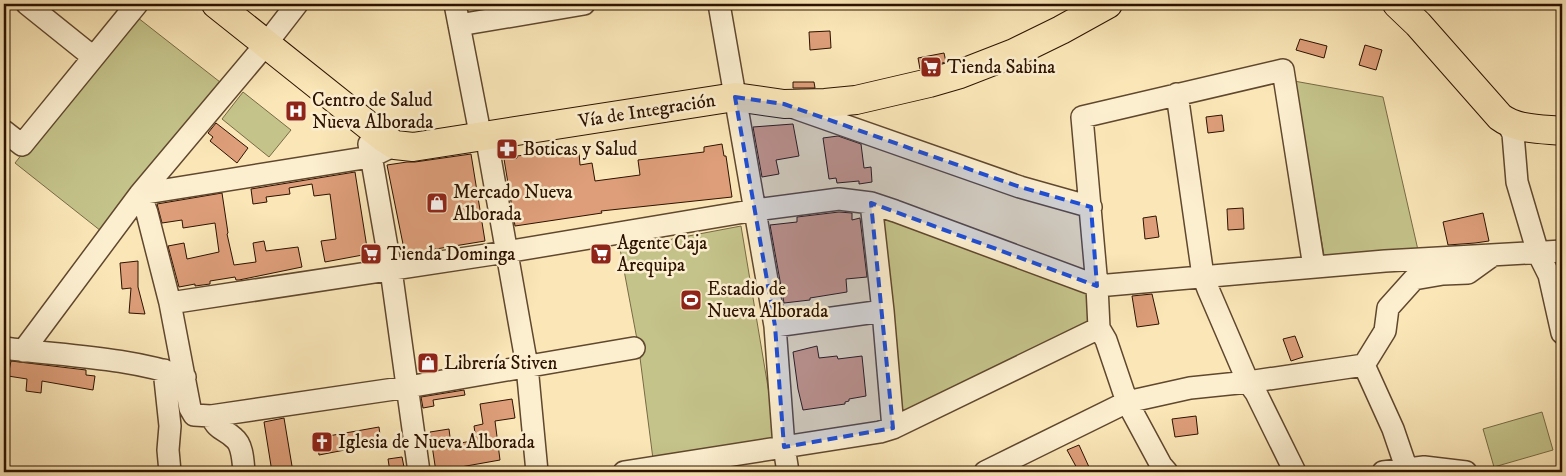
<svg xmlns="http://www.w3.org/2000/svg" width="1566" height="476" viewBox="0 0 1566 476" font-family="'IM FELL DW Pica',serif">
<rect width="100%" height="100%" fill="#fae6b7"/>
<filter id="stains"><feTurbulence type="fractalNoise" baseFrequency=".004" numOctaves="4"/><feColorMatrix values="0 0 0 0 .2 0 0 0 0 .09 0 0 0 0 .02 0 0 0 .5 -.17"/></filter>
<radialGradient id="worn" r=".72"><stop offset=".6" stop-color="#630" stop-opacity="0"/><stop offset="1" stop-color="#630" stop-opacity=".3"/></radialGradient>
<path fill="#c4c38a" stroke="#786a45" d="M133,14l87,68 -119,149 -86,-68z
M1294,81l89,16 35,153 -94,5z
M243,92l48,38 -22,27 -47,-38z
M880,212l210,79 -1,34 -191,91z
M741,226l36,215 -124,18 -14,-109 -19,-101z
M1542,412l11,38 -59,17 -11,-38z"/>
<path fill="#dd9e79" stroke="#2c1200" d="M830,31l1,17 -21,2 -1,-18z
M1300,39l27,7 -3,12 -28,-8z
M1365,45l17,5 -6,20 -17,-5z
M944,53l2,9 -26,7 -2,-11z
M793,82h21l1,6h-22z
M1222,115l2,16 -16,2 -2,-16z
M216,123l32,25 -11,15 -27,-22 3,-4 -5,-4z
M793,124l6,32 -23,4 3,14 -17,3 -9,-50z
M838,136l23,8 3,24 7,-1 1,15 -13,2v-3l-22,2 -1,-5 -7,1 -6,-41z
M722,144l2,12h2l6,41 -131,14 1,2 -87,13 -11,-67 13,-1v-2l40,-5 1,4 21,-3 1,13 12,-2 3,18 45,-6 -2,-15 66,-8v-5z
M471,154l14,87 -80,13 -18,-89 20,-3h8z
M355,172l13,82 -43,8 -4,-21 15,-2 -6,-45 -16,2 -2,-12 -23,4 1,6 -24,3 1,5 -14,2 -2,-15z
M222,193l6,40 -1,1 7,31 22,-3 -3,-19 11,-2 2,10 32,-4 4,20 -63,13h-3l-1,-3 -25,4v3l-15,2v-2l-16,3 -11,-41 16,-3 3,16 32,-7 -4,-29 -32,5 -1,-8 -20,3 -5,-19z
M1243,208l1,21 -16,1 -1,-21z
M839,212l13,1v7l8,-2 7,59 -21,2 1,13 -37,6v2l-26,3 -14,-78 27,-3v-5z
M1483,213l6,28 -14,2 -27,2 -5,-23z
M1156,216l3,21 -14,2 -2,-21z
M138,261v26l7,27 -16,-1 2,-25 -9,1 -2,-26z
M1152,294l7,30 -22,3 -5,-31z
M1295,336l8,21 -12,4 -8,-22z
M817,346l2,12 18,-2 1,3 24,-3 4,40 -17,3v2l-4,1v2l-42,6 -5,-21 -5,-37z
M11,361l75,9v5l9,1 -2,14 -51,-9 -1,12 -15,-2 1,-12 -19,-3z
M464,390l1,5 -32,5 1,6 -11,2 -2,-11z
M512,399l3,19 -20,3 5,39 -45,8 1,4h-20l-6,-40 19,-3 2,16 25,-5 -2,-14 9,-2 -3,-20z
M1196,416l2,18 -23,3 -3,-18z
M284,418l9,54h-21l-8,-50z
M379,427l2,16 -62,12 -2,-17z
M1079,445l10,22 -7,5h-3l-12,-22z
M402,457l3,15h-15l-2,-13z"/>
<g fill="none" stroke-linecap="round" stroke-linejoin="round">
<g stroke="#60472e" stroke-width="24">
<path id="minor" d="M27,4l66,53
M455,4l24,124 7,7 41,231 10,106
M719,4l56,322 9,121 4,25
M459,25l125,-21
M1177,94l26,182 5,13 40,93 8,11 39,79
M792,107l228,80 71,20
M1507,122l6,12 4,48 21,71 11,22 13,58
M4,131l18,14 115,-141
M369,144l22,126 28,202
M395,145l-25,12 -230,37 7,19 23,90 20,105 4,7 17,1 197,-29 226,-39
M871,203l12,108 10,117
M170,303l336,-51 250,-42 83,-11 32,4 24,8 202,75 288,-25 177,-10
M775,326l108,-15
M4,348c60,8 123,9 181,29
M23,351l117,-157 126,-150 31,-40
M1364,365l21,-34 3,-23 26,-29 29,-5 25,-1 25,-18
M1364,365l29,64 14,41
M164,370l6,56 -2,24 2,22
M211,416c7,15 12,12 23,22 9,7 9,24 10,34
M624,472l256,-40 13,-4 206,-100
M985,472l142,-70 63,-14 58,-6 116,-17
M1167,472l-6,-7 -34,-63 -21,-62 -7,-12 -2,-42 -15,-169 201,-47 31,197
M1383,472l41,-5 42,5"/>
</g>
<g stroke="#2c1200" stroke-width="30">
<path id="major" d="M216,4l168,134 11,7 18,2 322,-50 49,7 41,-1 31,-3 73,-17 31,-9 54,-21 47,-23 47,-26
M1397,4l21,20 82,93c17,13 42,12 62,14"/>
</g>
<use href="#minor" stroke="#fcefd0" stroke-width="21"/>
<use href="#major" stroke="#fae6b7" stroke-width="28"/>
</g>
<path fill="#1d4ed8" fill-opacity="0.2" stroke="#1d4ed8" stroke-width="4" stroke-dasharray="10 6" stroke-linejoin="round" d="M735,97l49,7 236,83 71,20 6,79 -226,-83 22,225 -109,19 -9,-121z"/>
<defs>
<g id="supermarket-square" transform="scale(1.125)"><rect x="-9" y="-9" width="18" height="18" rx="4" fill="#8f2418" stroke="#fcefd0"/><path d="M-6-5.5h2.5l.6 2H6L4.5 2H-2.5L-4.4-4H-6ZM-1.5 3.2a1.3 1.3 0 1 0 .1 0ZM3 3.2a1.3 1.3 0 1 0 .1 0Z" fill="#fff"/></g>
<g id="hospital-square" transform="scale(1.125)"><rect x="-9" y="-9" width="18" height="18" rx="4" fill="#8f2418" stroke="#fcefd0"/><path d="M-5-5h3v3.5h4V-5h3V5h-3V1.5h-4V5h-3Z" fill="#fff"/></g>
<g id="pharmacy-square" transform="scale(1.125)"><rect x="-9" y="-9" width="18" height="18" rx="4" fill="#8f2418" stroke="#fcefd0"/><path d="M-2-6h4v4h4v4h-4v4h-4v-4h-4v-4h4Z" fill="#fff"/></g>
<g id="shop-square" transform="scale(1.125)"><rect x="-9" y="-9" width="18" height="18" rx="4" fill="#8f2418" stroke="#fcefd0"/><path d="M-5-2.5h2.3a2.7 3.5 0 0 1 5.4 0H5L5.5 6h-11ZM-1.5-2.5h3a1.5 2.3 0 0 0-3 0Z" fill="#fff"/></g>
<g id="stadium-square" transform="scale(1.125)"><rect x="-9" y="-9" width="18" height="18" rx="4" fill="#8f2418" stroke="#fcefd0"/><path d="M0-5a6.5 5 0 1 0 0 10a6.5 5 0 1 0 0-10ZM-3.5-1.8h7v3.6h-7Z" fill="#fff"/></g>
<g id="church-square" transform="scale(1.125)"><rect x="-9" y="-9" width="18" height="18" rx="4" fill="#8f2418" stroke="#fcefd0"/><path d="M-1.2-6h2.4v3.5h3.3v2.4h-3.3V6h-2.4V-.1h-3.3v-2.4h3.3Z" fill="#fff"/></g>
</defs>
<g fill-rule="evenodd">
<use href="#supermarket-square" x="931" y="67"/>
<use href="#hospital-square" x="296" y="111"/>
<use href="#pharmacy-square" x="507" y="149"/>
<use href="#shop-square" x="437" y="203"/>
<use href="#supermarket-square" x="371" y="254"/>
<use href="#supermarket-square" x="601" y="254"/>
<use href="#stadium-square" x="691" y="300"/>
<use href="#shop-square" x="428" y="363"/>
<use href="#church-square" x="322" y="442"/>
</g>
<g text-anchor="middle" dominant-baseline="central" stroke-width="5" stroke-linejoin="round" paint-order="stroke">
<g font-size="19" fill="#2c1200" stroke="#fcefd0" text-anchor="start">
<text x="947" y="67">Tienda Sabina</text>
<text x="312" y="100">Centro de Salud<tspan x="312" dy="22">Nueva Alborada</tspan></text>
<text x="523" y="149">Boticas y Salud</text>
<text x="453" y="192">Mercado Nueva<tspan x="453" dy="22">Alborada</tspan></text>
<text x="617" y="243">Agente Caja<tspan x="617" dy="22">Arequipa</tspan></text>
<text x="387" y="254">Tienda Dominga</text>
<text x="707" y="289">Estadio de<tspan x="707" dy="22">Nueva Alborada</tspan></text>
<text x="444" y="363">Librería Stiven</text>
<text x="338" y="442">Iglesia de Nueva Alborada</text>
</g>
<g font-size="19" fill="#2c1200" stroke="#fcefd0">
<text transform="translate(647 111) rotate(-9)">Vía de Integración</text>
</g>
</g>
<rect width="1566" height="476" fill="none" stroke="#fae6b7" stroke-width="20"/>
<rect x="5" y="5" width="1556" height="466" fill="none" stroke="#2c1200" stroke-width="2.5"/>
<rect x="10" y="10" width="1546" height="456" fill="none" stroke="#2c1200"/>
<rect width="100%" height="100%" filter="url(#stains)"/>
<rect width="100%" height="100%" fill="url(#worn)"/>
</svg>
